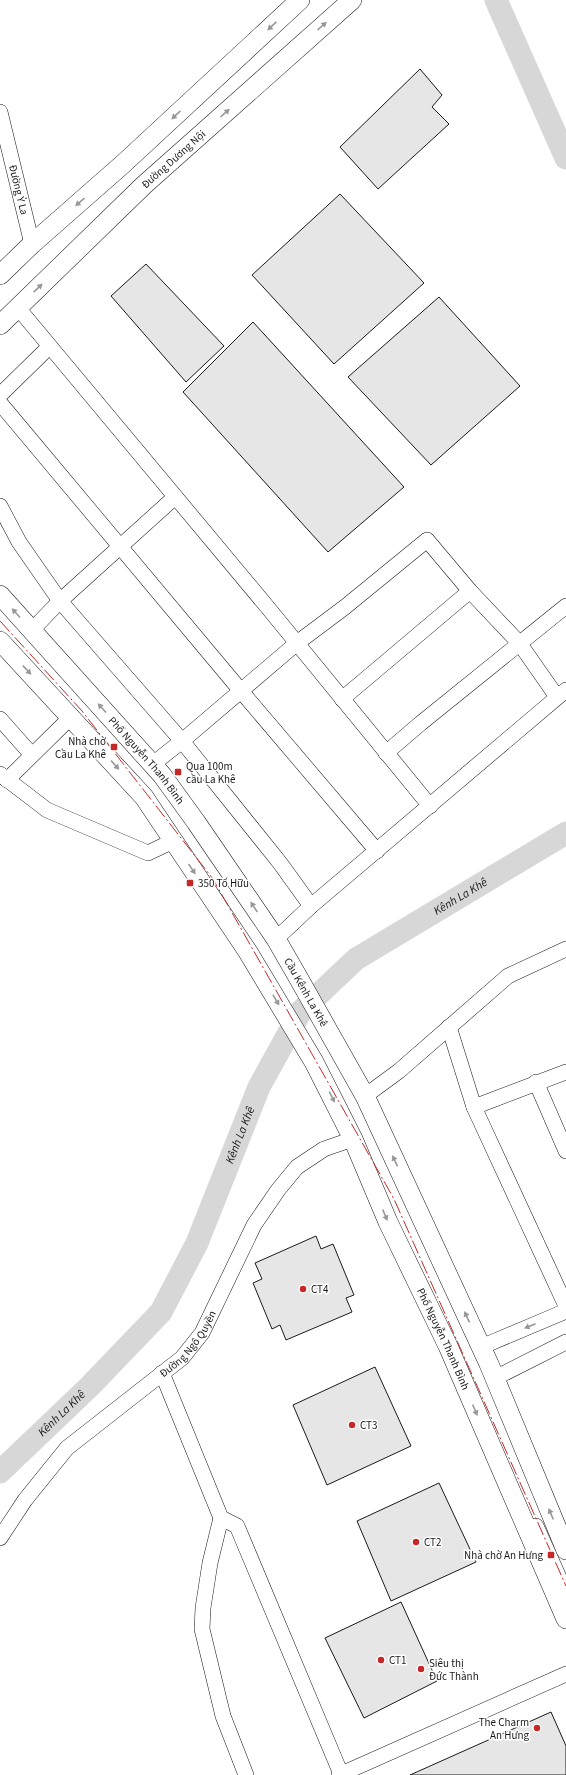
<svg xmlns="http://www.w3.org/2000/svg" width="566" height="1775" viewBox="0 0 566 1775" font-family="'Source Sans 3',sans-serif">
<rect width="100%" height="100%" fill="#fff"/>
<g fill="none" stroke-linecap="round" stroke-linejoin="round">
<g stroke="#d7d7d7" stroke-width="23">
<path d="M496,0l70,158"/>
<path id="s1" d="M0,1472l90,-86 71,-74 36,-69 62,-156 42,-76 55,-52 210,-126"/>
</g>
</g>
<path fill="#e6e6e6" stroke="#1a1a1a" d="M420,69l22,26 -10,12 17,17 -71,65 -38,-42z
M340,194l84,89 -90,81 -82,-89z
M146,264l78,82 -38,36 -75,-86z
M439,297l81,89 -89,79 -83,-88z
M253,322l151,165 -76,65 -145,-160z
M316,1236l5,13 12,-5 21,51 -8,3 6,14 -66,28 -6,-15 -8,4 -19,-46 9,-4 -7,-16z
M375,1367l36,79 -84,39 -34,-80z
M439,1483l37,79 -85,39 -34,-80z
M401,1602l36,79 -73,37 -39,-80z
M551,1712l15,34v29h-156z"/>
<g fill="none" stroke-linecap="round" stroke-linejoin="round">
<g stroke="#1a1a1a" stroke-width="16">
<g id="minor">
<path id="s2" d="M0,112l32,132"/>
<path d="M18,308l251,301 161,197"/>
<path d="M0,395l49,-48"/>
<path d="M0,403l241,288 136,160"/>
<path d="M0,506l19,36 41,59 122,140 98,122 31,43"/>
<path d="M32,630l28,-29 115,-104"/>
<path d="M342,699l128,-108"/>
<path d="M0,719l32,36"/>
<path d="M386,753l35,-30 145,-117"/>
<path d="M153,764l29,-23 115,-98 48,-36 82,-67 43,51 50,53 37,53"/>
<path d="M0,774l47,36 101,43 25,-12"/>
<path d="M7,780l64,-63"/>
<path d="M276,939l35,-33 255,-216"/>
<path d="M449,1027l25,80 92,199"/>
<path d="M536,1082l30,69"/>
<path d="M365,1096l34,-25 109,-95 58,-27"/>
<path d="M474,1107l92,-35"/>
<path d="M481,1347l85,-36"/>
<path d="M162,1373l59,145 16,8 104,248"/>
<path d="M495,1378l71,-36"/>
<path d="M221,1518l-11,45 -7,45 -1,21 21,87 23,59"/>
<path d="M536,1526l30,67"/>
<path id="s3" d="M0,1538l25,-38 42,-52 115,-90 20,-25 52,-108 24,-35 19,-23 27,-18 29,-10"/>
<path d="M339,1775l227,-101"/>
</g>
</g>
<g stroke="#1a1a1a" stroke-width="20">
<g id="major">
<path d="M0,275l32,-31 91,-80 177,-164"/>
<path id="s4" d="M0,325l144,-140 208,-185"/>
<path id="s5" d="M0,595l162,180 34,47 80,117 23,40 66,117 124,268 77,186"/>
<path id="s6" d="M0,641l144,156 104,155 66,110 39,77 35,83 60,124 118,273"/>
</g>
</g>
<use href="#minor" stroke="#fff" stroke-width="15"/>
<use href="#major" stroke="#fff" stroke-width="19"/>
<path stroke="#c62828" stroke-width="1" stroke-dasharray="14 3 2 3" stroke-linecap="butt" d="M0,621l82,90 131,168 181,320 172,387"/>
</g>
<defs><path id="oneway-solid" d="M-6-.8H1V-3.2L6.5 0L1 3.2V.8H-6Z"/></defs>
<g fill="#989898">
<use href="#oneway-solid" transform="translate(272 26) rotate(137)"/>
<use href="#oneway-solid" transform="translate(322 26) rotate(-42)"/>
<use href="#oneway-solid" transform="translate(225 113) rotate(-42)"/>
<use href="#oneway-solid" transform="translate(176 115) rotate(137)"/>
<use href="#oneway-solid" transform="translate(80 202) rotate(139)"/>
<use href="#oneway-solid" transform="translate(38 288) rotate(-44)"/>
<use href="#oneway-solid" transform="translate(16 613) rotate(-132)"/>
<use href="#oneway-solid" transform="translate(27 670) rotate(47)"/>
<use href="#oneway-solid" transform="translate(102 708) rotate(-132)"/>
<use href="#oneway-solid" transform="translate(115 765) rotate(48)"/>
<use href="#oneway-solid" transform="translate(192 869) rotate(56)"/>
<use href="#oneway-solid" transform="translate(254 907) rotate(-124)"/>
<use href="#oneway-solid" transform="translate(276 1000) rotate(59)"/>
<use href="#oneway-solid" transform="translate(332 1097) rotate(63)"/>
<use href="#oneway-solid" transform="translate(395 1161) rotate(-115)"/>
<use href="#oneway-solid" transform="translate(385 1215) rotate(67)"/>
<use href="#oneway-solid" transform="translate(467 1317) rotate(-115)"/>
<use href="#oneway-solid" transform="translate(530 1326) rotate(157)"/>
<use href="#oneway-solid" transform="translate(475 1410) rotate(67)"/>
<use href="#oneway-solid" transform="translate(551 1514) rotate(-113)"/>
</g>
<g fill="#c62828" stroke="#fff" stroke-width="1.5">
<rect x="110" y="743" width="8" height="8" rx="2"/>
<rect x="174" y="768" width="8" height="8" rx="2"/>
<rect x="186" y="879" width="8" height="8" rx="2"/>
<circle cx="303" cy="1289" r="4"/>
<circle cx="352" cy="1425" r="4"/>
<circle cx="416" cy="1542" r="4"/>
<rect x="547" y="1551" width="8" height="8" rx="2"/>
<circle cx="381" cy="1660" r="4"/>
<circle cx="421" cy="1669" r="4"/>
<circle cx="537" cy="1728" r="4"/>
</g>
<g text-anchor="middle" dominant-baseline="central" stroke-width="3" stroke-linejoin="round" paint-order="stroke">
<g font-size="11" fill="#1a1a1a" stroke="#fff">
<text stroke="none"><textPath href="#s4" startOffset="240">Đường Dương Nội</textPath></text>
<text stroke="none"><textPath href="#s2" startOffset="80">Đường Ỷ La</textPath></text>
<text stroke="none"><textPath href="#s5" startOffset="221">Phố Nguyễn Thanh Bình</textPath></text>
<text stroke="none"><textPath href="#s5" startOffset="503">Cầu Kênh La Khê</textPath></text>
<text stroke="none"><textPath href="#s6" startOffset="833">Phố Nguyễn Thanh Bình</textPath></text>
<text stroke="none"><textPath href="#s3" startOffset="273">Đường Ngô Quyền</textPath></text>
</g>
<g font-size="11" fill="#1a1a1a" stroke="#fff" text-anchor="start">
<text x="106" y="741" text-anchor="end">Nhà chờ<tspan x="106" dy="13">Cầu La Khê</tspan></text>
<text x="186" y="766">Qua 100m<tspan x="186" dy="13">cầu La Khê</tspan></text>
<text x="198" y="883">350 Tố Hữu</text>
<text x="311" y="1289">CT4</text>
<text x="360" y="1425">CT3</text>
<text x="424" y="1542">CT2</text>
<text x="543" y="1555" text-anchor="end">Nhà chờ An Hưng</text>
<text x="389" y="1660">CT1</text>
<text x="429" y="1663">Siêu thị<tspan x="429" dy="13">Đức Thành</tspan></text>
<text x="529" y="1722" text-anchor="end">The Charm<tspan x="529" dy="13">An Hưng</tspan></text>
</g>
<g font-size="12" font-style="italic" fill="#1a1a1a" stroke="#fff">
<text stroke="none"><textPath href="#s1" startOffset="757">Kênh La Khê</textPath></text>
<text stroke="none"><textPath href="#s1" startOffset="421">Kênh La Khê</textPath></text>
<text stroke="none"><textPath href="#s1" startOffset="85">Kênh La Khê</textPath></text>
</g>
</g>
</svg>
